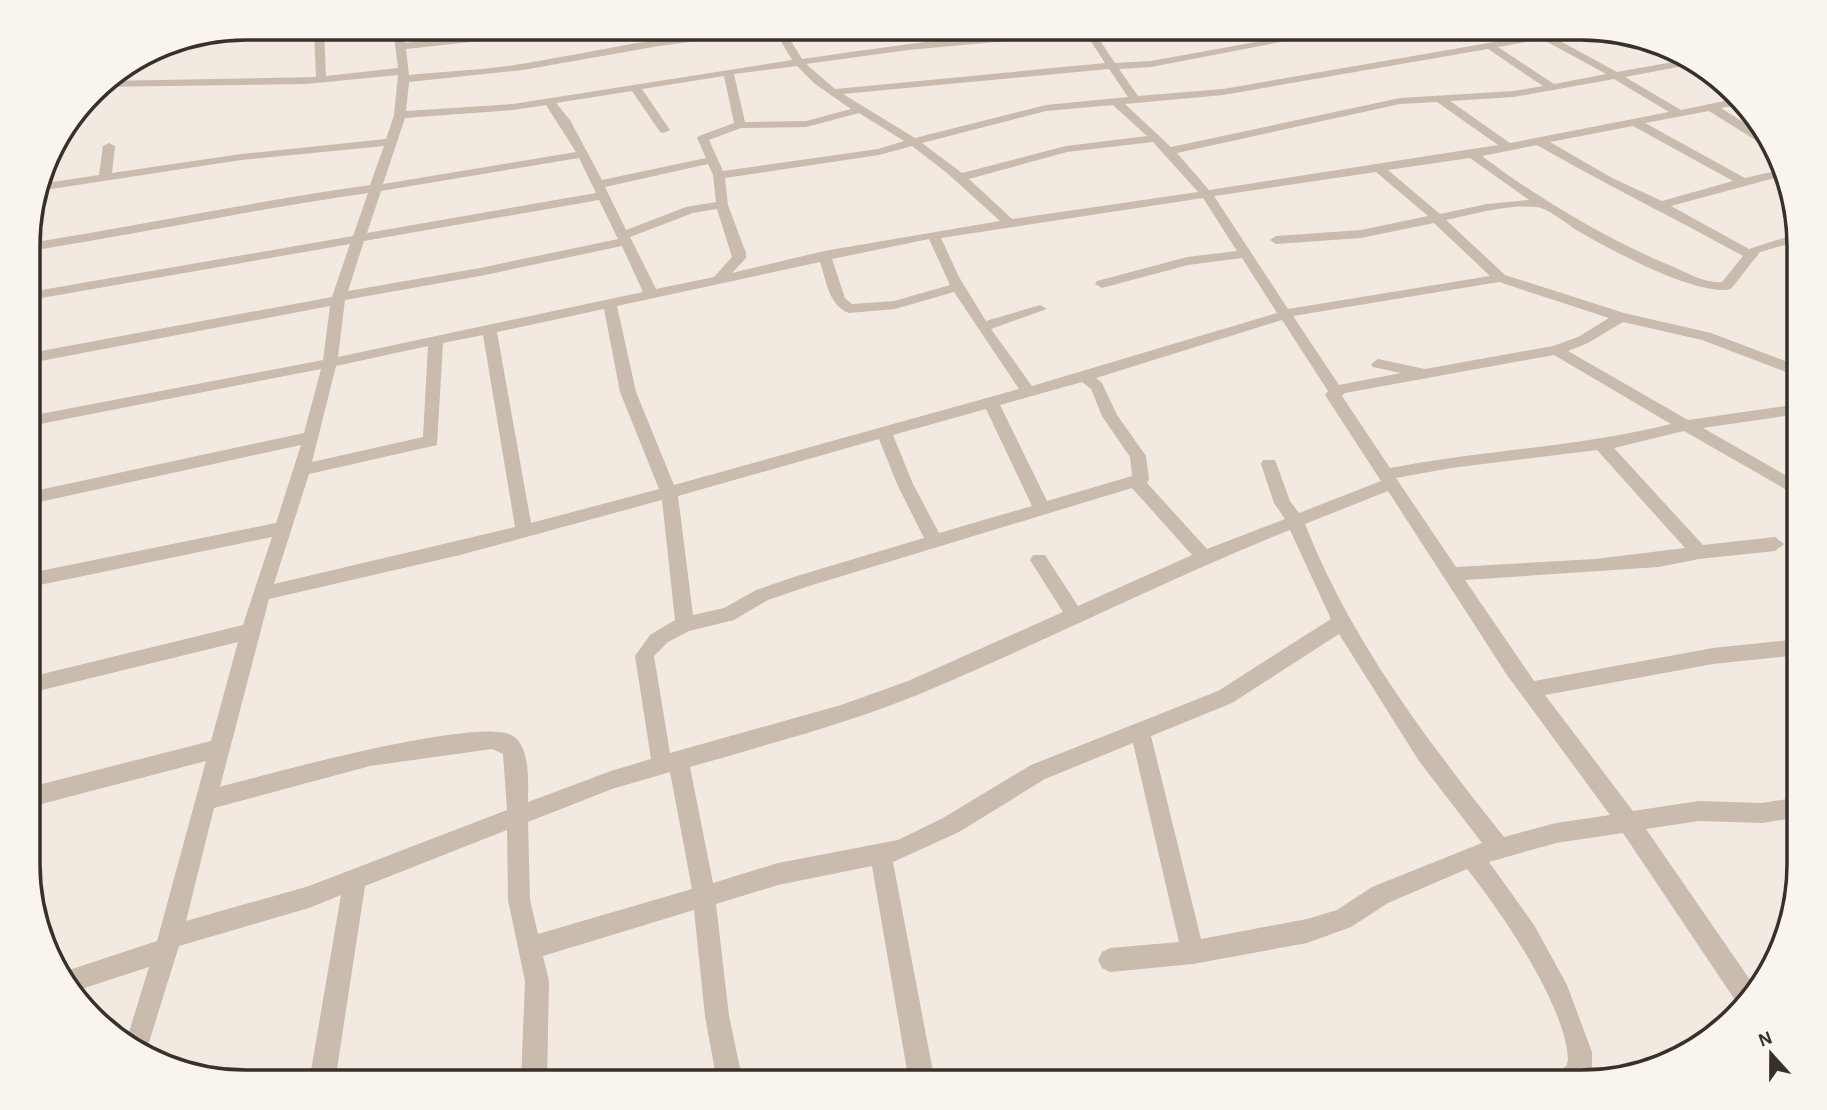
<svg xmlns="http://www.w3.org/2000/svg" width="1827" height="1110" viewBox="0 0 1827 1110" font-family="'Alegreya Sans',sans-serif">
<rect width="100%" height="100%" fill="#f2eae1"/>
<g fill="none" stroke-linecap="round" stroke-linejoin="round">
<path fill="#c9bbad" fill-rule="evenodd" d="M304,28h13l7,5 2,43 72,-8 -5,-40h10l2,15 130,-14 5,3 -5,3 -129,14 3,26c39,-4 79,-5 118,-12 84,-14 170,-35 256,-35l19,31c106,-15 215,-31 322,-31l-29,5 20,30 36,-2 181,-33h21l-202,39 -32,2 19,27 85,-7 311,-54 -5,-4 5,-3 7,3 34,-3 -26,7 68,37 73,-13 9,4 -74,14 56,33 53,-11 5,6 -18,3 50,32 2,9 -5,-1 -59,-37 -64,12 100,55 35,-8 2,6 -111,30 78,43 50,-16v8l-39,11 -29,37c-34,8 -122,-40 -153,-58 -11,-7 -30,-23 -42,-24 -29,-3 -62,7 -90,13l59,55 119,38 87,20 88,33v11l-97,-37 -79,-18 -35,21 -20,8 120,69 111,-16v10l-96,14 96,55v14l-115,-66 -70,17 89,97 72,-8 9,7 -9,7 -76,8 -40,8 -194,13 69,101 179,-33 86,-9v16l-86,9 -168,31 88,116 66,-10 63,2 37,-6v20l-37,6 -63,-2 -53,8 111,161 -18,16 -116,-173 -67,10 -67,19 45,63 33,60 25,67v14l-6,16h-31l3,-9 9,-8 1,-6c-3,-55 -66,-146 -101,-190l-79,34 -37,24 -44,16 -114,21 -83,8 -8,-4 -4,-8 4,-8 8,-4 69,-6 -46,-199 -88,36 -86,53 -66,30 42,220h-26l-37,-216 -94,19 -62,19 13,112 14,66h-26l-12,-66 -11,-106 -151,46 6,25 -2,101h-26l4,-101 -17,-81 -1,-70 -142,56 -30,196h-26l32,-187 -32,13 -130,38 -34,109 -20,-10 24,-78 -77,25 -7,-7 -5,-12 97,-32 49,-180 -176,46v-20l181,-46 27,-99 -208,51v-16l213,-52 29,-88 -242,50v-14l246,-50 25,-78 -271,59v-12l274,-59 17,-64 -291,57v-10l293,-56 7,-54 -300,57v-10l302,-56 18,-53 -320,56v-8l323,-56 15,-43c-113,16 -225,40 -338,58v-8c114,-18 226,-42 340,-58l14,-39 -143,14 -203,31 2,-7 59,-9 4,-29 6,-3 6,3 -3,27 129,-19 145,-15 8,-24 4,-40 -92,9 -207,3 6,-6 211,-4 -2,-43zM775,31l17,29 -279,44 -107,7 3,-29 114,-12 136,-24zM1086,34l19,29 -270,26 -29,-25 102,-14zM1542,39l64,35 -52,10 -56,-37zM1488,49l55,37 -29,5 -114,7 -229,49 -46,-43 98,-9zM797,66l18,18 36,25 -45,12 -61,1 -11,-48zM1109,69l19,28 -82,8 -131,33 -72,-44zM724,76l10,47 -35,13 -2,2 9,20 -104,22 -32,-60 -14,-17 76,-12 28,41 4,1 6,-3 -28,-41zM1614,79l55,33 -159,31 -60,-42 64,-4zM1437,102l61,43 -289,45 -32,-37 223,-49zM546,105l30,47 -193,32 22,-66 108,-8zM1113,105l34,31 -81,10 -104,27 -40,-30 124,-32zM859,113l45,28 -26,8 -155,22 -14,-31 32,-12 65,-1zM1633,126l100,55 -71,20 -50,-23 -62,-36zM1153,142l45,50 -186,27 -43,-40 98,-27zM1537,145c68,39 137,73 206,111l-21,26c-14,2 -33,-8 -46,-14 -70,-29 -134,-67 -194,-112zM912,146l35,27 53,48 -176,30 -92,22 14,-15v-5l-18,-48 -3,-27 154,-23zM579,158l17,35 -229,40 14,-42zM1470,158l59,42 -42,4 -47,10 -52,-44zM708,164l5,11 3,27 -30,5 -60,23 -21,-43zM1376,172l52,44 -67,14 -85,6 -6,4 6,4 85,-6 73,-15 56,53 -202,33 -74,-113zM1203,198l34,53 -50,6 -90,24 -2,3 7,4 86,-23 54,-7 35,55 -245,73 -41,-57 56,-20 -7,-4 -54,16 -27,-44 -18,-39zM599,200l19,39 -138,29 -132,23 16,-50zM717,209l15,48 -18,20 -58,12 -26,-52 63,-24zM929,239l21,46 -56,16 -42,3 -7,-6 -13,-39zM622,246l21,46 -305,65 7,-57 135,-24zM820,262c6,18 9,44 29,51l46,-4 59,-17 65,97 -345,96 -38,-93 -19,-86zM1499,282l110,36 -31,19 -25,9 -128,23 -47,-10 -7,5 2,3 28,6 -62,12 -46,-69zM604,309l16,83 39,97 -128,34 -34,-191zM1282,320l46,71 -3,4 56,86 -82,32 -9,-12 -15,-41h-12l-2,4 13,39 11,16 -78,30 -60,-66 2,-4 -3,-23 -29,-41 -15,-32 -6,-5zM483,335l32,192 -241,57 35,-110 128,-29 6,-102zM428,346l-5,91 -111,25 24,-96zM1554,355l117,69c-92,23 -188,26 -281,44l-48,-72 3,-3zM1082,382l9,7 11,27 28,41 2,19 -85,25 -47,-96zM986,409l46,97 -93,27 -26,-49 -20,-49zM879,439l18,45 27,54 -127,38 -41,14 -32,18 -31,7 -15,-119zM1597,450l88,98 -90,11 -139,8 -60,-89 55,-10zM1132,488l60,67 -114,51 -33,-51h-12l-3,5 33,52 -155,69 -67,24 -171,48 -16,-97 14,-14 21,-11 45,-11 34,-20 38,-13zM1388,491l119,184 103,140 -54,8 -52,14c-77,-97 -153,-196 -199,-313zM662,500l13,120 -25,15 -15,21 16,103 -40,12 -83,31c0,-18 3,-54 -15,-66 -32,-21 -248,39 -293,51l49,-188 191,-44zM1290,530l41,89 -113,72 -187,74 -88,53 -45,22 -120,23 -65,20 -23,-116c78,-23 157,-43 232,-74 124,-52 243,-113 368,-163zM1339,634l80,127 63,82 -110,44 -35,23 -30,9 -106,20 -50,-203 81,-33zM492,749l11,5 4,56 -198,76 -123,35 28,-113 156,-42zM670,772l22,117 -154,45 -8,-34 -2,-78 84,-33z
M1613,33l20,3v1l-5,3 -14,-4z"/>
</g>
<path d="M0 0H1827V1110H0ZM246 40H1581A206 206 0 0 1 1787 246V864A206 206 0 0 1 1581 1070H246A206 206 0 0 1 40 864V246A206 206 0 0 1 246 40Z" fill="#f9f4ed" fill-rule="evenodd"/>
<path fill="none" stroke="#38302b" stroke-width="3.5" d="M246 40H1581A206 206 0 0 1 1787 246V864A206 206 0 0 1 1581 1070H246A206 206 0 0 1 40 864V246A206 206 0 0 1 246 40Z"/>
<g transform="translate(1771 1054) rotate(339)" stroke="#f9f4ed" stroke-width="5" paint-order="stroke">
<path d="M0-5L12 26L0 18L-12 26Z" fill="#38302b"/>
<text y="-10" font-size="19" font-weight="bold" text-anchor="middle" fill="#38302b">N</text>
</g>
</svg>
